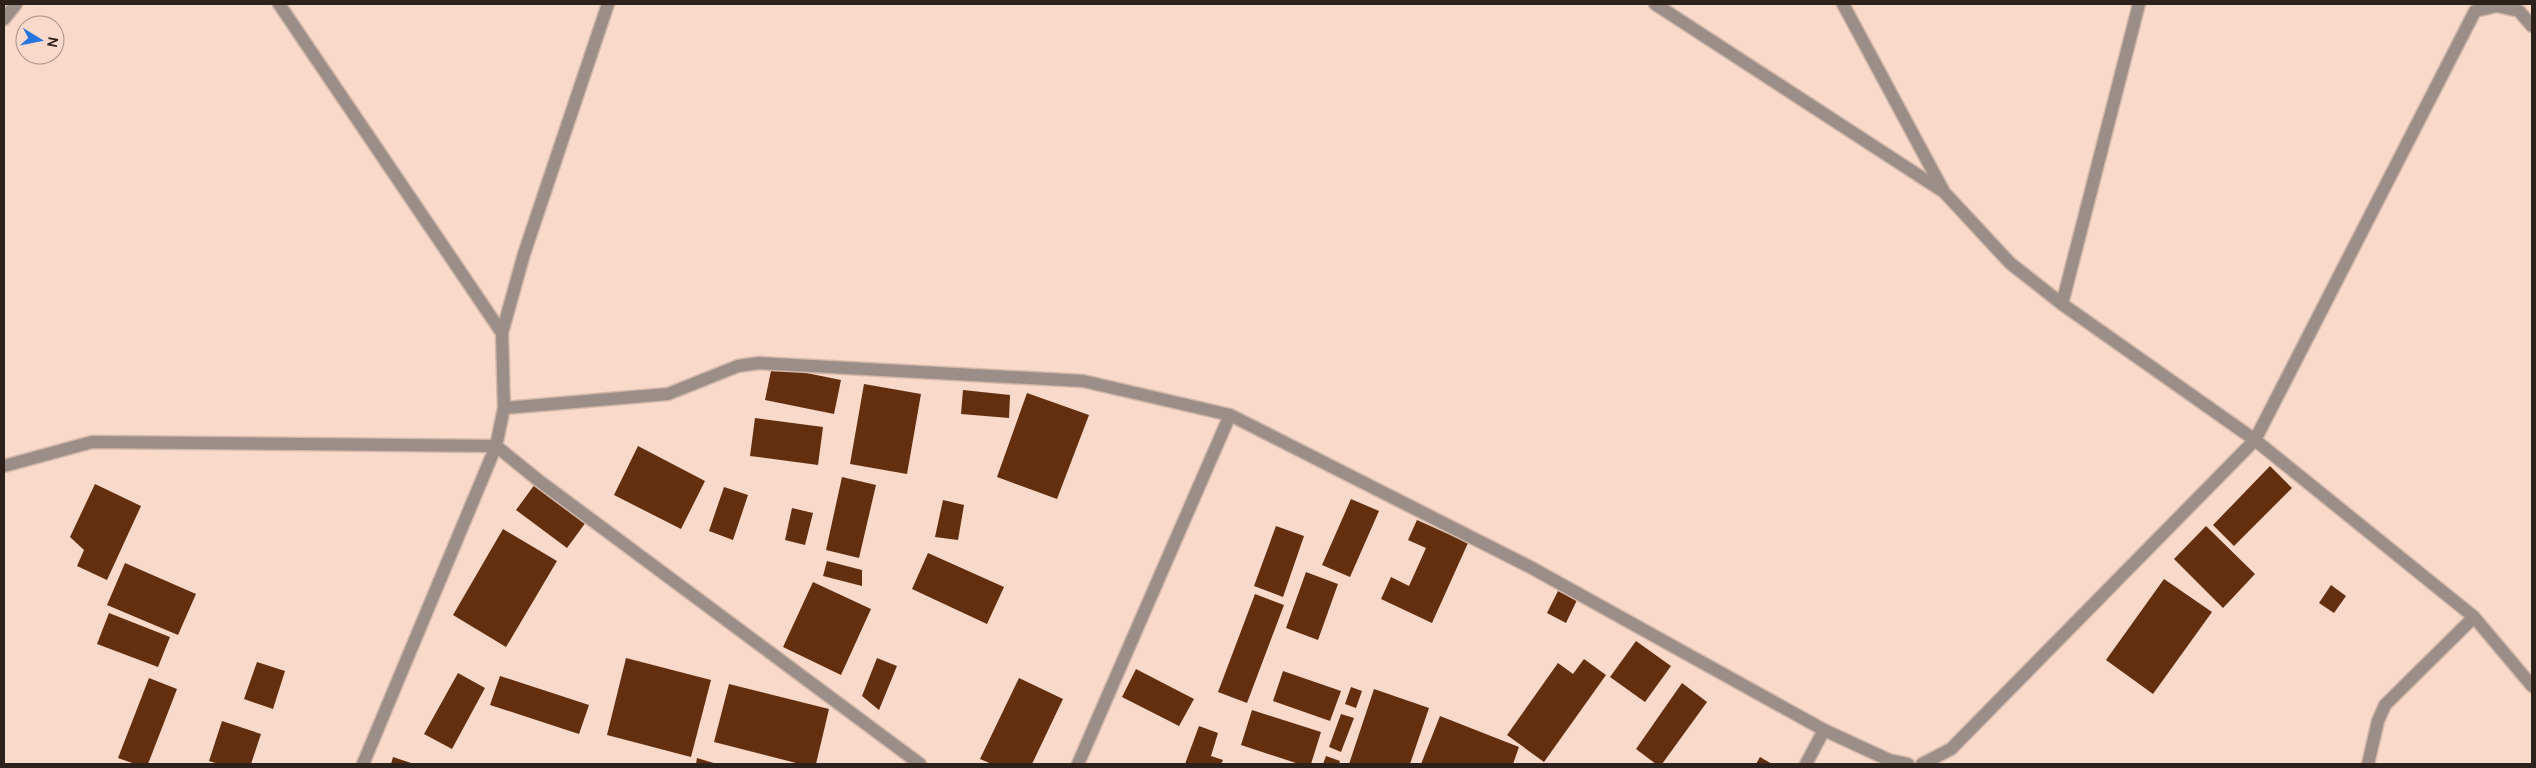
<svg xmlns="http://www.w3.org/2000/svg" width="2536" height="768" viewBox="0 0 2536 768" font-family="'DM Sans',sans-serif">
<rect width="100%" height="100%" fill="#f8d9ca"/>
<path fill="#642f0f" d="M772,366l69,14 -7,34 -69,-14z
M864,384l57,10 -14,80 -57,-10z
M963,390l47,5 -1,23 -48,-4z
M1027,393l62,22 -32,84 -60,-22z
M755,418l68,9 -5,38 -68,-9z
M638,446l67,35 -24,48 -67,-34z
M2270,466l22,22 -58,58 -21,-21z
M842,477l34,8 -17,73 -33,-8z
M538,480l51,38 -22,30 -51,-38z
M95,484l46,22 -34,74 -30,-14 7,-16 -14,-13z
M724,487l24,8 -15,45 -24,-9z
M1351,499l28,12 -29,66 -28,-12z
M943,500l21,5 -6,35 -23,-3z
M792,508l21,5 -8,32 -20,-5z
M1417,520l51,23 -36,80 -51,-24 10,-22 18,9 17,-38 -18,-8z
M1276,526l28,10 -21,61 -29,-11z
M2206,526l49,48 -32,34 -49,-49z
M503,529l54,32 -51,86 -53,-32z
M928,553l76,34 -17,37 -75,-35z
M827,561l35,9v16l-39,-10z
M125,563l71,31 -18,41 -71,-30z
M1306,572l32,12 -20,56 -32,-12z
M2164,579l48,33 -59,82 -47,-34z
M813,582l58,27 -30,66 -58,-28z
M2331,585l15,11 -12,17 -15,-10z
M1558,591l19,9 -11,23 -19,-10z
M1255,594l29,11 -37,98 -29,-11z
M109,613l61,24 -12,30 -61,-23z
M1636,641l35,25 -26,36 -35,-25z
M626,658l85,22 -20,77 -84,-22z
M877,658l20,8 -18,44 -17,-14z
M1584,659l22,16 -62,87 -37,-27 51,-72 15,11z
M257,662l28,9 -12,38 -29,-10z
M1136,669l58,30 -15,27 -57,-29z
M1283,671l58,20 -11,30 -57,-20z
M458,673l27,15 -33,61 -28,-15z
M500,676l89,29 -10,29 -89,-29z
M149,678l28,11 -29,75h-13l-17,-6z
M1019,678l44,21 -31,65h-40l-12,-5z
M1682,683l25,19 -45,62h-6l-20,-15z
M729,684l100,25 -13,55h-16l-86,-22z
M1351,687l11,4 -6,17 -11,-4z
M1374,689l55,19 -19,56h-61z
M1252,710l69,22 -10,32h-12l-58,-19z
M1341,714l13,4 -13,34 -12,-5z
M1440,716l79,31 -6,17h-92z
M222,721l39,13 -10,30h-32l-10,-3z
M1199,726l19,7 -7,23 12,4 -2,4h-36z
M1326,756l14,5 -1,3h-16z
M393,757l21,7h-23z
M1760,757l12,7h-16z
M697,758l20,6h-21z"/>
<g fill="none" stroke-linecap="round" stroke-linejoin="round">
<g stroke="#d3b8aa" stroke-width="15">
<path id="minor" d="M279,4l223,329
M1655,4l289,188 66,71 52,41 193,136 219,177 58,69
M1843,4l100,186
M4,19l12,-15
M2062,304l77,-300
M504,408l164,-14 70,-28 21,-3 324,18 147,34 302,153 292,162 65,30 19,4
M4,466l88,-24 404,4 42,34 382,284
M363,764l133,-318 8,-38 -2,-75 22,-79 84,-250
M1078,764l152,-349
M1806,764l18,-34
M1922,764l29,-15 304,-309 220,-429 22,-5 22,5 13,15
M2368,764l10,-43 7,-16 89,-88"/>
</g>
<use href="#minor" stroke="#9b8e88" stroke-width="12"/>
</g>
<rect width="2536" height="768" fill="none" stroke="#2c211b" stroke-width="10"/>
<g transform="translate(40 40) rotate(100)"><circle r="24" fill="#f8d9ca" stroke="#a68f84"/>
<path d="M0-4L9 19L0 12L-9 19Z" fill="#2674df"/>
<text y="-8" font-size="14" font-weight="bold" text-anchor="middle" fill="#2c211b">N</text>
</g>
</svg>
